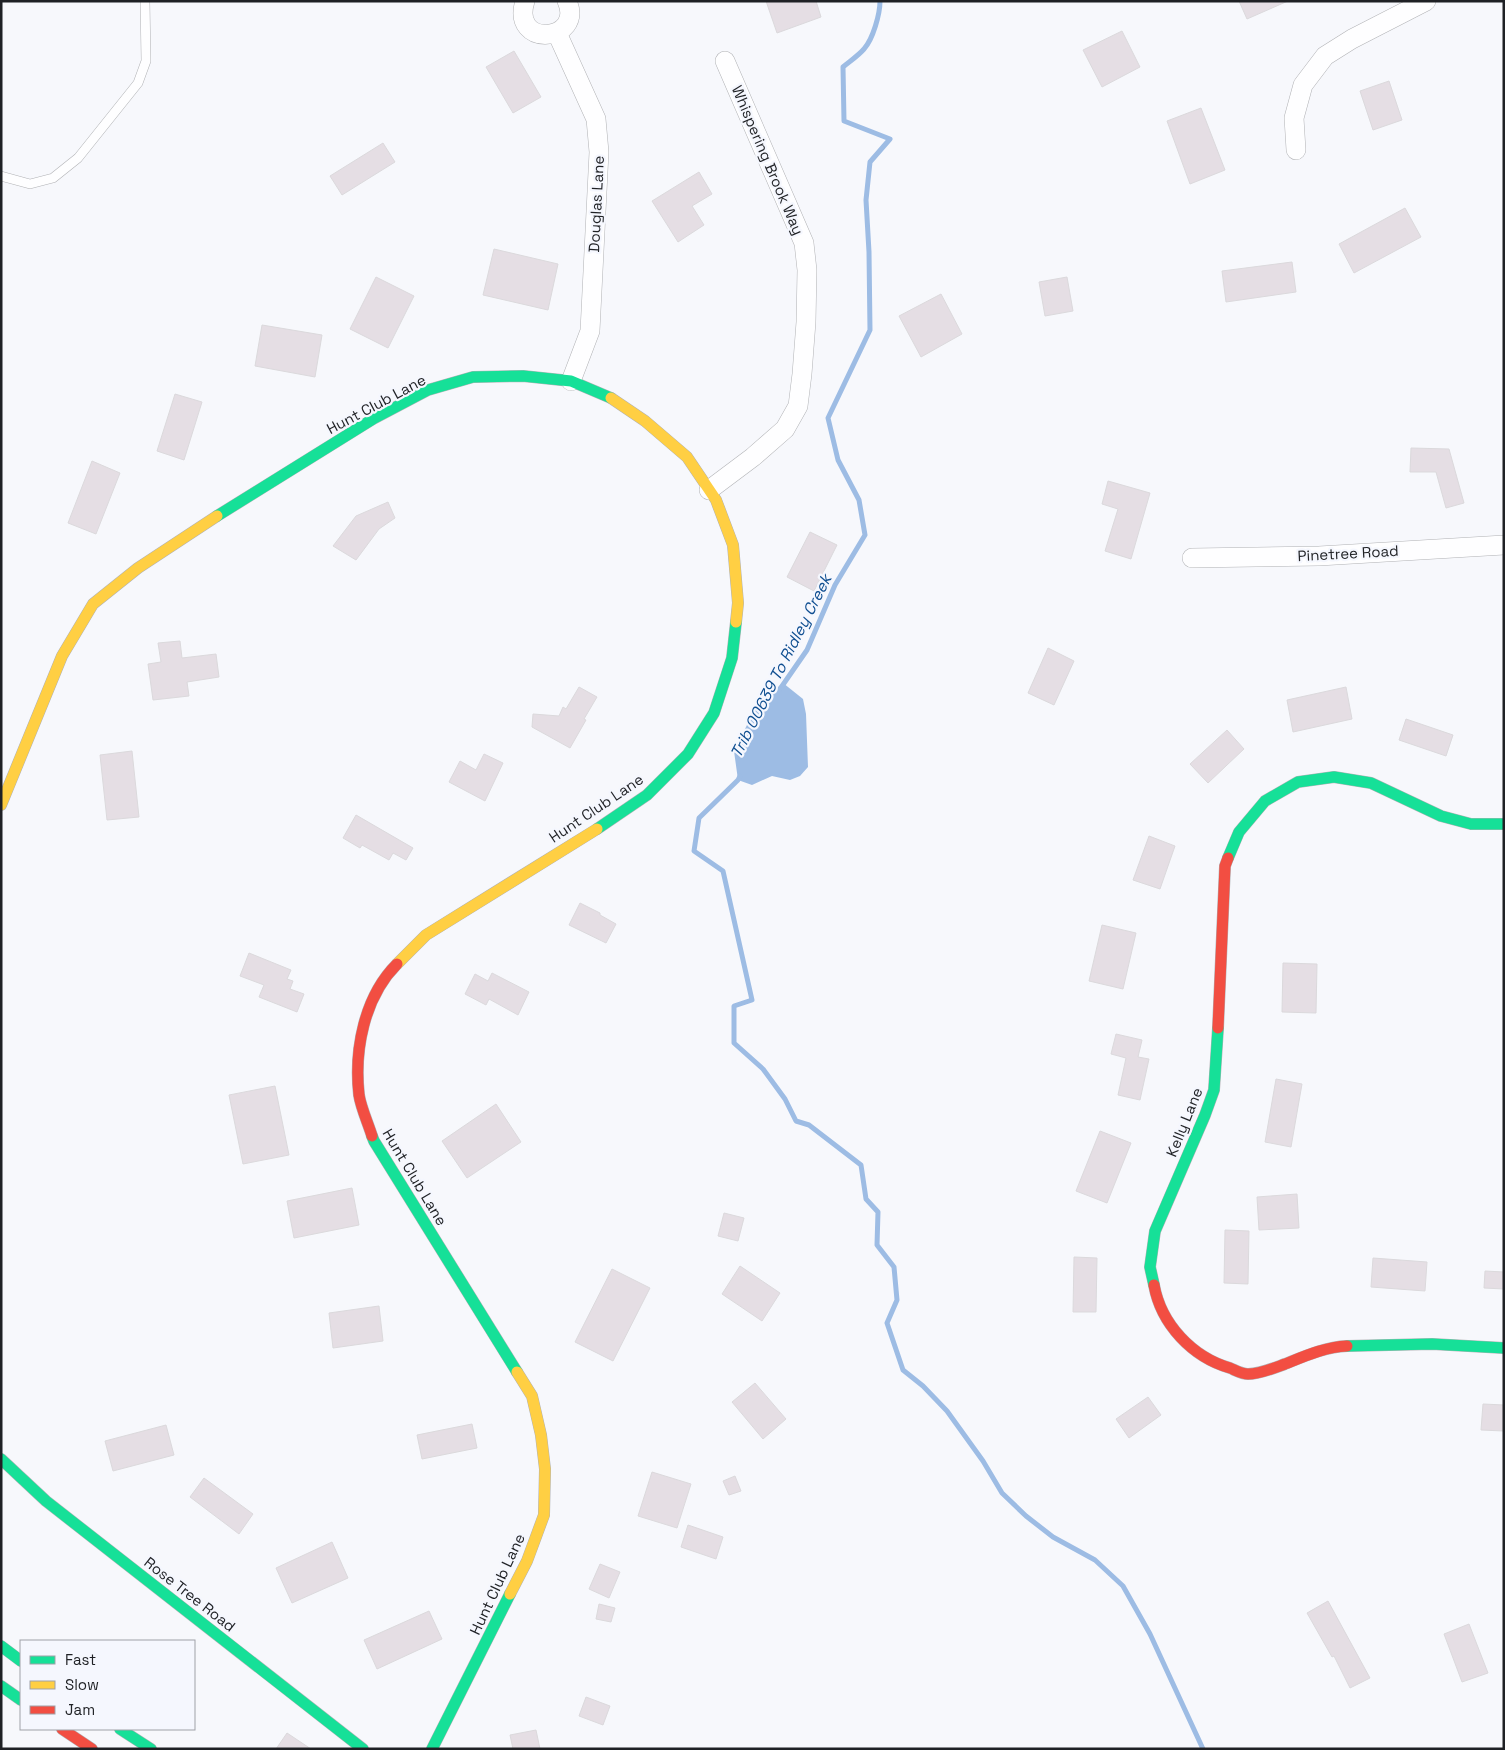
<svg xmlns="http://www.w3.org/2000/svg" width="1505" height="1750" viewBox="0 0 1505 1750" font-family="'Space Grotesk',sans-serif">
<rect width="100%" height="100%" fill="#f7f8fc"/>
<path fill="#9dbce4" d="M783,683l20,16 3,15 2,53 -8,9 -10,4 -18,-4 -20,9 -14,-5 -4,-29 23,-46z"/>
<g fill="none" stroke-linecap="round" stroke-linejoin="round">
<path stroke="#9dbce4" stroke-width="5" d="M780,689l27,-39 28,-65 30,-50 -6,-35 -21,-40 -10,-42 42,-88 -1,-78 -3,-52 4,-38 20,-23 -46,-18 -1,-54c7,-6 15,-11 21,-18 9,-10 16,-35 16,-48
M740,776l-2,4 -39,38 -5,33 29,20 29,129 -18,6v37l29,26 22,30 11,22 13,4 52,40 5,34 12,13 -1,33 17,22 3,33 -10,23 16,47 20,16 24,25 36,50 19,32 24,23 27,21 42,23 28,26 27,48 53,115"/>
</g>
<path fill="#e5dee4" stroke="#dbd9dc" d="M766,1h50l5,16 -44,16z
M1239,1h49l-41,18z
M1122,31l18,36 -38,20 -19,-37z
M514,51l27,46 -28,16 -27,-46z
M1389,81l13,39 -29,10 -13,-39z
M1201,108l24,62 -35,14 -23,-63z
M383,143l12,19 -53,33 -12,-19z
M699,172l13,22 -20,12 12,19 -26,17 -26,-41z
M1405,208l16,29 -67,36 -15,-29z
M494,249l64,15 -10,46 -65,-15z
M1292,262l4,30 -70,10 -4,-31z
M376,277l38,19 -26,52 -38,-19z
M1067,277l6,34 -28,5 -6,-34z
M941,294l21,40 -41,23 -22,-41z
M262,325l60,10 -7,42 -60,-11z
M175,394l27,8 -18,58 -27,-9z
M1411,448l38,1 15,54 -18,5 -10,-36h-26z
M92,461l28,12 -24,61 -28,-11z
M1108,481l42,12 -19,66 -26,-8 13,-42 -16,-5z
M388,502l7,16 -16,11 -23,31 -23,-14 23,-30z
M810,532l27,13 -23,46 -27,-14z
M180,641l2,17 34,-4 3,23 -32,5 2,14 -36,4 -5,-36 13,-2 -3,-19z
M1048,648l26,13 -20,44 -26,-12z
M579,687l18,10 -13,22 2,1 -16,28 -38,-21 1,-13 26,2 4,-9 3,2z
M1346,687l6,32 -59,13 -6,-32z
M1406,719l47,16 -7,21 -47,-16z
M1227,730l17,19 -36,34 -18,-19z
M132,751l7,66 -32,3 -7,-65z
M484,754l19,9 -18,38 -36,-19 11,-21 16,9z
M356,815l57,33 -7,12 -13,-7 -4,7 -27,-15 -2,3 -17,-10z
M1149,836l26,10 -15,43 -27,-9z
M580,903l20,10v2l16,9 -10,19 -37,-18z
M1102,925l34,8 -13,56 -34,-8z
M249,953l42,17 -4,9 6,2 -3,8 14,5 -7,18 -38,-15 5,-12 -24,-9z
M1283,963l34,1 -1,49 -34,-1z
M492,973l37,19 -11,23 -29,-16 -3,6 -21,-11 10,-20 13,7z
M1116,1034l26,6 -4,17 11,2 -9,41 -22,-5 8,-37 -15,-4z
M1276,1079l26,5 -11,63 -26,-5z
M275,1086l14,69 -46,9 -14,-69z
M496,1104l25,38 -54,36 -25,-37z
M1100,1131l31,12 -24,60 -31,-12z
M352,1188l7,37 -65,13 -7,-37z
M1297,1194l2,34 -40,2 -2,-33z
M724,1213l20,5 -6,23 -20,-5z
M1225,1230l24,1 -1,53 -24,-1z
M1074,1257l23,1 -1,54h-23z
M1373,1258l54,4 -2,29 -54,-4z
M740,1266l40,27 -18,28 -40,-27z
M612,1269l38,19 -37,73 -38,-19z
M1485,1271l19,1v17l-20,-1z
M379,1306l4,35 -50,7 -4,-35z
M755,1383l31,36 -23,20 -31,-37z
M1148,1397l13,18 -32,23 -13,-19z
M1483,1404l21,1v26l-23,-1z
M472,1424l5,24 -55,11 -5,-24z
M166,1425l8,30 -61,16 -8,-30z
M652,1472l39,12 -14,44 -39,-12z
M735,1476l6,15 -12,4 -6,-14z
M204,1478l49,36 -14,20 -49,-37z
M688,1525l35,12 -7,22 -35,-12z
M332,1542l16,36 -56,25 -16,-35z
M600,1564l20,8 -11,26 -20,-9z
M1328,1601l42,77 -20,10 -16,-32 -2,1 -25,-44z
M599,1604l16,4 -4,14 -15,-3z
M429,1611l13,28 -65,30 -13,-29z
M1469,1624l19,49 -26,9 -18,-48z
M586,1697l24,9 -7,19 -24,-9z
M536,1730l4,19h-27l-3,-14z
M287,1733l24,16h-35z"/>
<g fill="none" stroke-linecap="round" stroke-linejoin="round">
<g stroke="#b1b2b5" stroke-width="10">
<path id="lane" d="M1,176l29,8 23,-6 25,-20 60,-75 8,-22 -1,-60"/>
</g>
<g stroke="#b1b2b5" stroke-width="20">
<path id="street" d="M525,1c-15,48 60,41 42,0
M557,33l39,86 3,33 -9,179 -19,50
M1296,150l-2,-32 9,-33 22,-29 27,-17 74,-38
M709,490l44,-33 32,-28 13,-23 4,-32 4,-52 1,-52 -3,-27 -79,-182
M1192,558l127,-2 185,-11"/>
</g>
<g stroke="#b1b2b5" stroke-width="12">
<path id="fast" d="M217,516l156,-97 55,-29 45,-13 50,-1 48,5 40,17
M597,829l50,-34 41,-41 26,-41 18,-55 4,-36
M1228,858l11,-26 26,-31 33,-19 36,-5 37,6 70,33 30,8h33
M372,1136l2,5 143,231
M1154,1285l-4,-18 5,-36 50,-116 9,-25 4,-62
M1347,1346l85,-2 72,4
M1,1459l45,42 317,248
M1,1646l20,15
M1,1686l20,14
M120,1729l31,20
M432,1749l78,-155"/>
</g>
<g stroke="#b1b2b5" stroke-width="12">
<path id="slow" d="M611,398l34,23 42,36 29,43 17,45 5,58 -2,19
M1,805l61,-149 31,-52 45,-36 79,-52
M397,964l29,-29 171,-106
M510,1594l17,-33 17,-46 1,-46 -4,-34 -9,-39 -15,-24"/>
</g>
<g stroke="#b1b2b5" stroke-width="12">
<path id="jam" d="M1218,1028l7,-162 3,-8
M372,1136c-4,-13 -11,-28 -13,-41 -5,-45 5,-98 38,-131
M1154,1285c7,39 38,72 76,83 5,2 12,6 18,6 12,0 26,-6 37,-10 20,-8 40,-17 62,-18
M62,1729l30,20"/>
</g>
<use href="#lane" stroke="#fefeff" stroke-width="9"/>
<use href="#street" stroke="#fefeff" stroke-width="19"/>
<use href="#fast" stroke="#16e098" stroke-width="11"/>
<use href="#slow" stroke="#ffcf43" stroke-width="11"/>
<use href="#jam" stroke="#f24e42" stroke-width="11"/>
</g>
<g text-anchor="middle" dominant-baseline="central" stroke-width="4.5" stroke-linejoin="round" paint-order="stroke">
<g font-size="15" fill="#1f2125" stroke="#f5f7fe">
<text transform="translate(768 160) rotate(67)">Whispering Brook Way</text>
<text transform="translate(596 204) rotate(-87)">Douglas Lane</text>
<text transform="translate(376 404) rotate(-28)">Hunt Club Lane</text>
<text transform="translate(1348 553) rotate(-3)">Pinetree Road</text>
<text transform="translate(596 808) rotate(-34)">Hunt Club Lane</text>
<text transform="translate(1184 1122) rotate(-68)">Kelly Lane</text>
<text transform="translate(415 1177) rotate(59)">Hunt Club Lane</text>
<text transform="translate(497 1584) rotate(-65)">Hunt Club Lane</text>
<text transform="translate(190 1594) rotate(38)">Rose Tree Road</text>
</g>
<g font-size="16" font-style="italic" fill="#104f91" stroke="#f5f7fe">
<text transform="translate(781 666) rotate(-63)">Trib 00639 To Ridley Creek</text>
</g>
</g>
<rect width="1505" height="1750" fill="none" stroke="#1f2125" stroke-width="5"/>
<rect x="20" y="1640" width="175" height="90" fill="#f5f7fe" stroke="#9fa1a7"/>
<rect x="30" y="1656" width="25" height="8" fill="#16e098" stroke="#9fa1a7"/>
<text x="65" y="1665" font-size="15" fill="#1f2125">Fast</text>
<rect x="30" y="1681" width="25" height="8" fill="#ffcf43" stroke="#9fa1a7"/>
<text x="65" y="1690" font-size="15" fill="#1f2125">Slow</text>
<rect x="30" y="1706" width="25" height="8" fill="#f24e42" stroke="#9fa1a7"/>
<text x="65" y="1715" font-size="15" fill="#1f2125">Jam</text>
</svg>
